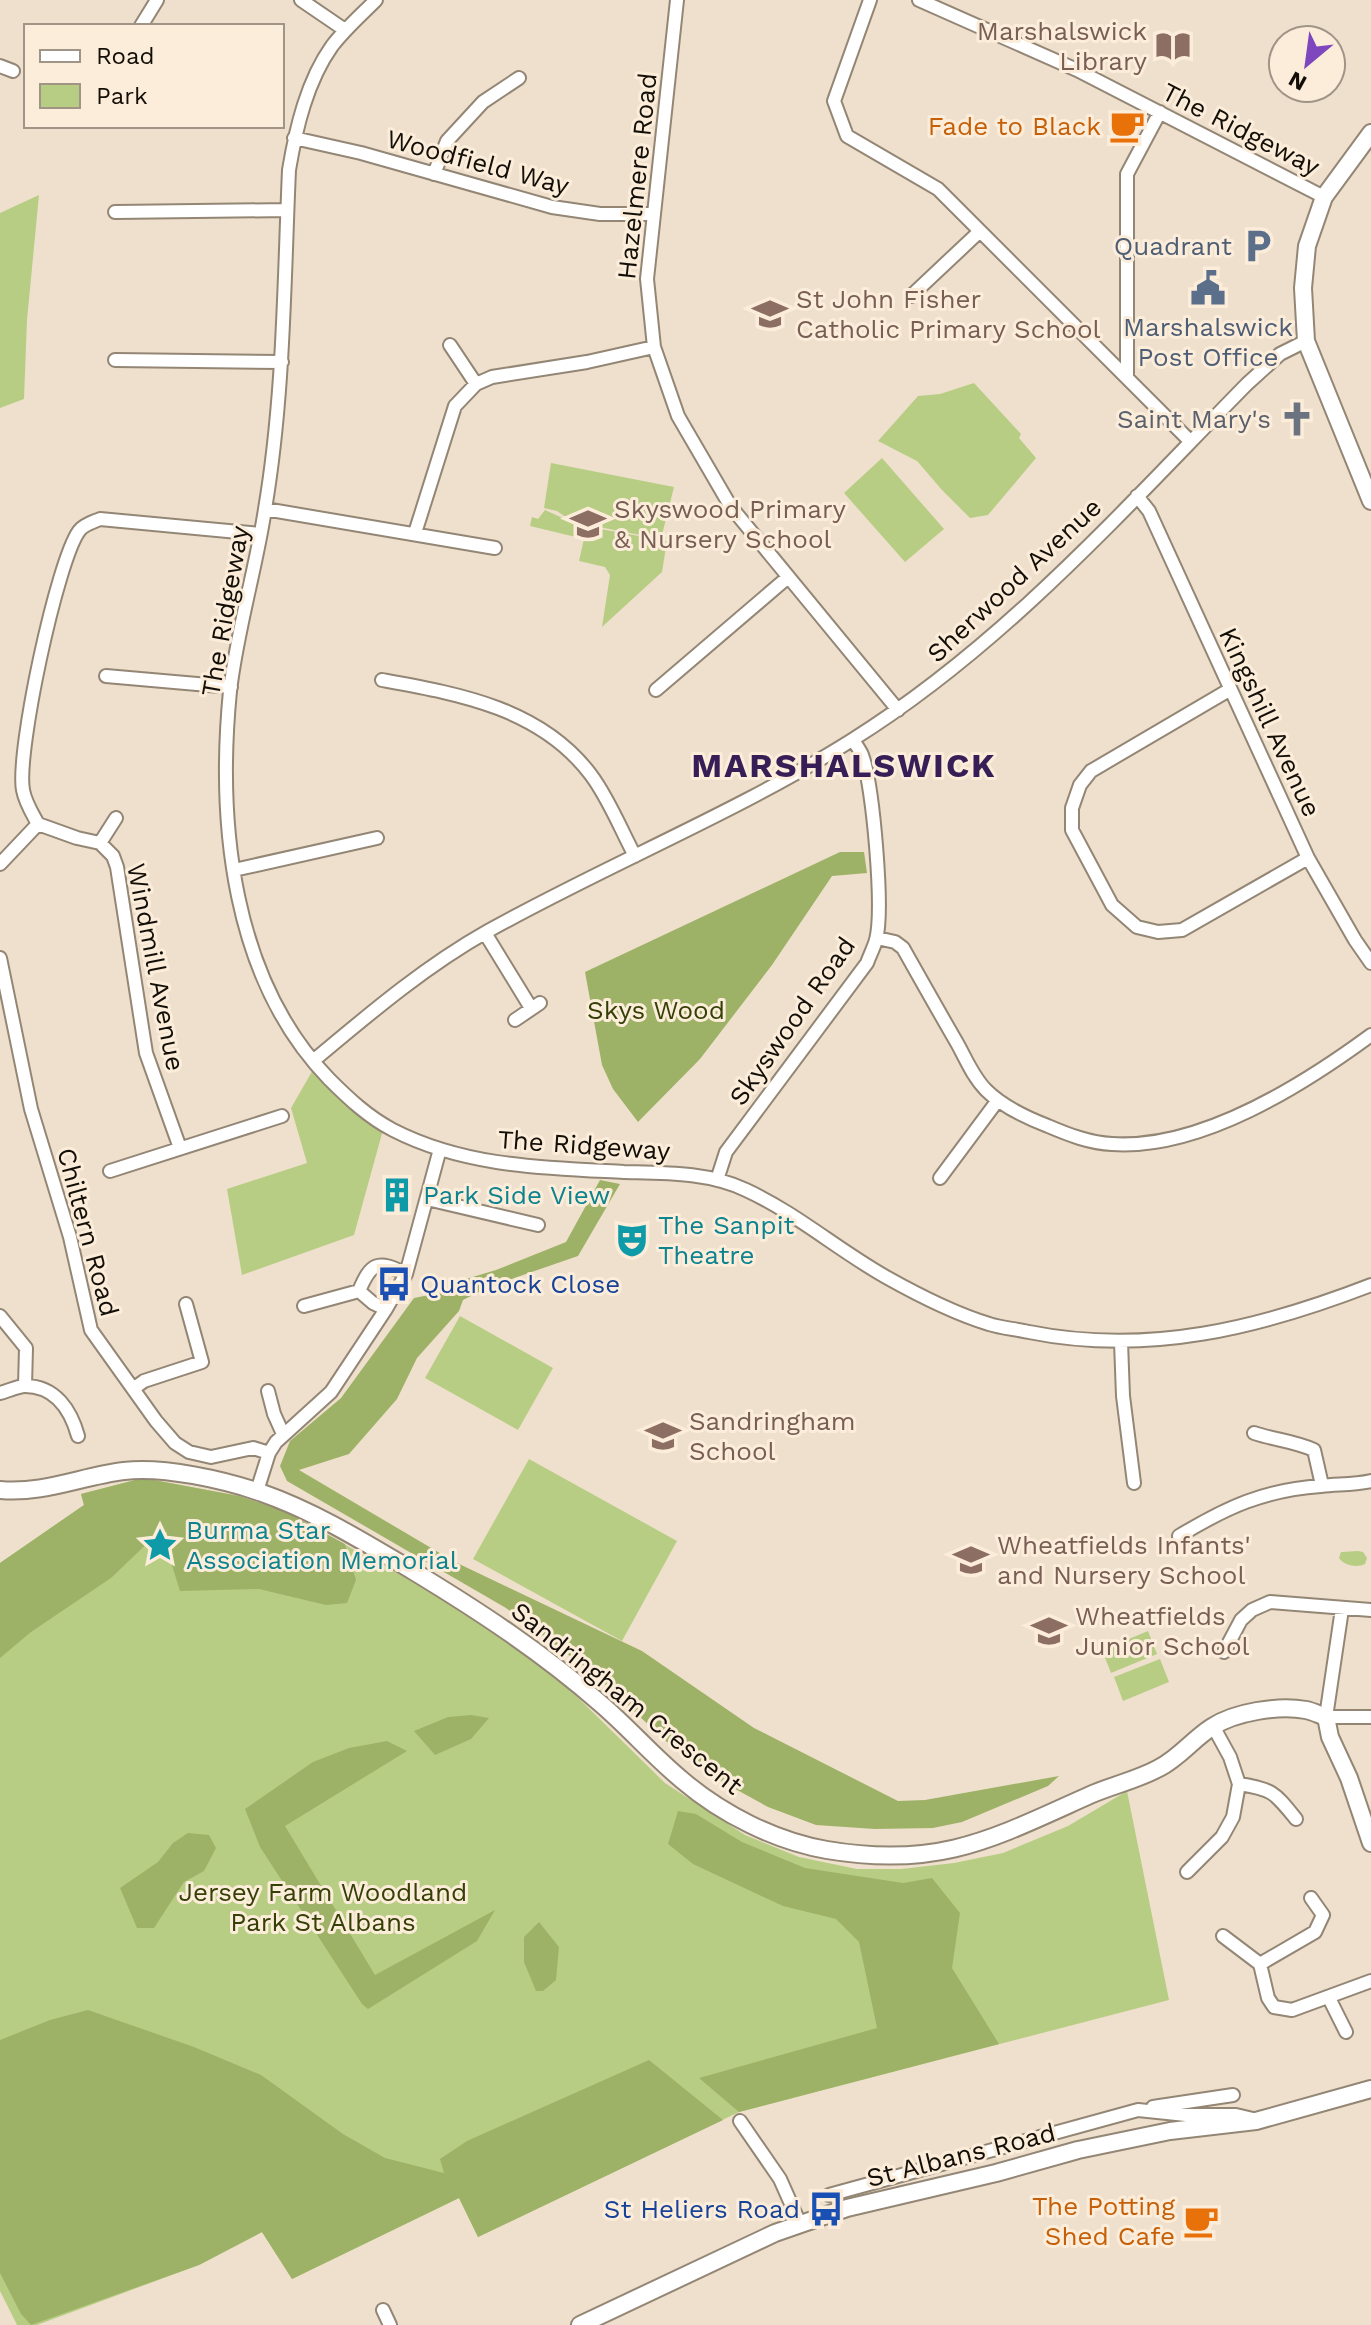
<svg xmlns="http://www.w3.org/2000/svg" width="1371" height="2325" viewBox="0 0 1371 2325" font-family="'Work Sans',sans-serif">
<rect width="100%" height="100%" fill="#efe0cd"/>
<path fill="#b8cd84" d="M39,195l-12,125 -3,79 -24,9v-195z
M974,383l47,51 -2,4 17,20 -48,57 -18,3 -28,-28 -25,-29 -39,-20 40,-45 22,-2z
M882,458l62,71 -39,33 -61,-69z
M551,463l123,24 -13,52 -88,-17 -16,-11 -13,-3z
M545,510l33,15 89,16 -5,31 -60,55 8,-52 -5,-8 -26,-6 5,-22 -54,-13 2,-9 6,2z
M314,1068l69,62 -29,105 -112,40 -15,-86 80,-26 -16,-55z
M460,1316l93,52 -35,62 -93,-52z
M529,1459l148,82 -55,100 -149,-82z
M143,1478l96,18 45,15 185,102 93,69 103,101 80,52 54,22 58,12h44l53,-6 49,-10 65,-27 59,-35 42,209 -430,112 -261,125 -19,-39 -167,81 -30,-47 -63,33 -162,60h-20l-17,-34v-728l84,-58 -3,-11z
M1358,1551l5,1 4,6 -2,6c-7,4 -21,2 -26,-6l2,-6z
M1148,1631l9,23 -46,19 -9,-23z
M1160,1659l9,23 -46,19 -9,-24z"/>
<path fill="#9db266" d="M840,852h24l3,21 -35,3 -60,89 -72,94 -62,63 -25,-33 -11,-24 -17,-93z
M600,1180l20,4 -42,72 -87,30 -28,14 -4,11 -42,47 -20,41 -48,55 -50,16 156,92 187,89 112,77 144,73 27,-1 134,-24 -11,10 -86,36 -29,6 -58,1 -59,-4 -48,-18 -49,-27 -52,-38 -73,-68 -88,-66 -219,-127 -7,-15 10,-25 51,-43 73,-100 25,-5 27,-14 30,-9 70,-28z
M143,1478l96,18 45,15 61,33 11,36 -9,23 -21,2 -67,-16 -79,2 -13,-42v-17l-9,1 -47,45 -80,54 -31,26v-95l84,-58 -3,-11z
M471,1715l18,3 -18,21 -36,16 -21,-24 34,-14z
M387,1741l20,10 -122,75 90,149 120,-65 -18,31 -109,68 -6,-5 -102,-157 -15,-38 68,-47 36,-14z
M678,1811l18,3 46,28 63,26 98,15 29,-5 28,35 -8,55 47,76 -260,68 -40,-34 178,-50 -18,-86 -23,-23 -53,-13 -90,-42 -25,-20z
M188,1833l21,2 7,13 -12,23 -20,11 -30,46h-17l-17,-40 38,-26 15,-19z
M539,1922l20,25 -3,33 -13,11h-7l-12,-29v-25z
M88,2010l106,37 67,28 82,59 42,24 59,15 -4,-14 27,-18 182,-81 74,60 -245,117 -19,-39 -167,81 -30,-47 -63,33 -168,60 -10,-11 -21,-41v-233l50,-20z"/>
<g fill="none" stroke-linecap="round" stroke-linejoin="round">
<g stroke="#938675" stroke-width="16">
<path id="street" d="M301,0l44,30
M376,0c-15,15 -31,29 -44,46 -25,35 -36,82 -43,124 -5,113 -5,226 -24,339 -9,60 -28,121 -35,182 -13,132 2,288 99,388 19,19 39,38 64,51 72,37 152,38 231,42 41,1 84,0 122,18 50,23 92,60 140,87 32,18 67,36 103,47 12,4 27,5 40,8 119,24 231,-4 342,-47
M677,0l-30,279 7,68 24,69 53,91 167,203
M870,0l-36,101 13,35 91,53 252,252
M919,0l158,70 247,127
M141,26l16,-26
M0,66l13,5
M294,138l67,15 191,54 48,7h53
M434,174l13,-33 36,-39 36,-24
M115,212l172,-2
M911,296l68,-64
M450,345l26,39
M115,360l167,2
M1127,376v-202l33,-62
M1137,496l12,15 159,347 47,82 16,23
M265,509l230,39
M415,533l40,-127 21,-22 16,-7 95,-15 67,-15
M106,676l125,11
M382,680c77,14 159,28 209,95 18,24 30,55 44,81
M656,690l131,-112
M1229,690l-138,81 -11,14 -8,23v22l40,75 25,22 21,5 24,-2 126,-72
M100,843l16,-25
M0,864l38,-40
M234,870l143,-32
M485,933l46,75
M877,938l18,4 8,6c18,32 36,64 54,95 9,16 16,34 29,47 16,16 41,28 62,36 21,9 42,17 64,18 89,6 191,-59 259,-109
M0,958l31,151 39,128 21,93 65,91 19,22 14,9 22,5 42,-9 16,5
M515,1020l25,-17
M313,1061c55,-46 111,-94 175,-130 120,-67 248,-118 364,-191 152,-95 271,-230 395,-356l33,-30 26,-13
M180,1148l-34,-95 -29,-186 -4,-11 -13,-13 -23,-5 -39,-14c-6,-11 -13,-22 -15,-34 -7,-37 34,-229 56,-259 4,-6 14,-9 21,-12l160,15
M110,1171l172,-55
M940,1178l58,-78
M717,1180l9,-28 141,-189c3,-8 7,-16 9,-23 8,-31 -3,-155 -14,-185 -2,-5 -6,-10 -9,-15
M427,1199l111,26
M304,1306l55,-15
M386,1309l-13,-6 -14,-12c12,-28 18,-32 47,-17
M0,1316l26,32 -1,38
M1121,1342l2,54 11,87
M133,1389l11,-8 58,-19 -16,-58
M268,1391l6,23 9,20
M0,1393c8,-2 18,-7 25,-7 31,0 46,25 53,50
M1254,1433c21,7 40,8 60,17l8,35
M257,1491l12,-38 7,-11 55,-50 55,-83 20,-35 34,-125
M1179,1536c48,-29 85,-46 142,-50 18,-2 32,-1 50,-5
M1342,1609l-16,108h45
M1224,1652l17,-32 11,-10 18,-8 101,8
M1239,1784c34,5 36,9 57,35
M1187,1872l35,-35 11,-20 6,-33 -9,-27 -17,-31
M1311,1898l12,17 -8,17 -55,32 8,34 6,9 18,3 79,-29
M1223,1936l37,28
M1329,1998l17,34
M1153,2107l80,-12
M740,2121l40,58 20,45
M829,2195l309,-85 48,5h50l17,4
M383,2310l7,15"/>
</g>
<g stroke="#938675" stroke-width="20">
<path id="secondary" d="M1371,133l-47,64 -17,49 -4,42 3,53 65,160
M0,1490c44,4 82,-14 124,-19 39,-5 101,9 138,22 54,19 102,49 151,78 66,40 130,82 188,133 28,24 52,52 81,76 40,34 93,61 145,70 112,19 165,-11 263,-55 23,-10 47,-15 69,-27 20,-10 34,-29 53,-41 23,-15 66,-22 94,-17 6,1 14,5 20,7l4,20 19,41 22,65
M580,2325l195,-92 72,-25 149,-35 82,-23 92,-19 86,-10 115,-32"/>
</g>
<use href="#street" stroke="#fff" stroke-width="12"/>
<use href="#secondary" stroke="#fff" stroke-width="16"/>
</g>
<defs>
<g id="library-bare" transform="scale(2.76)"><path d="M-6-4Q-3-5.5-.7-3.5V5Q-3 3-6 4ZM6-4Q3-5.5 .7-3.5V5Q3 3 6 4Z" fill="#8d6e63" stroke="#fcedda" stroke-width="2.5" paint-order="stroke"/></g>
<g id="cafe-bare" transform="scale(2.76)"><path d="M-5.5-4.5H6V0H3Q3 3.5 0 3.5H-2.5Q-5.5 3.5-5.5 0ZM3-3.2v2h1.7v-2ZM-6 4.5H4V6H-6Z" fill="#e8710a" stroke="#fcedda" stroke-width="2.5" paint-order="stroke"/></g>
<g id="parking-bare" transform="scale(2.76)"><path d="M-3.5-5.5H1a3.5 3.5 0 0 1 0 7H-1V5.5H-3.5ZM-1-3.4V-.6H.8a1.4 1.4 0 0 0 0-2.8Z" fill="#5c6f8a" stroke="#fcedda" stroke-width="2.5" paint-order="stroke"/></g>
<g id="civic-bare" transform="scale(2.76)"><path d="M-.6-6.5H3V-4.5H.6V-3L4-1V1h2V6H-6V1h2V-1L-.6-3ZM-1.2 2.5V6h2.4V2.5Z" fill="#5c6f8a" stroke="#fcedda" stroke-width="2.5" paint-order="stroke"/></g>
<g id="school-bare" transform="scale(2.76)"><path d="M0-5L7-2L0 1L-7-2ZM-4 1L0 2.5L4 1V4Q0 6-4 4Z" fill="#8d6e63" stroke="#fcedda" stroke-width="2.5" paint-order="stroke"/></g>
<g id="church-bare" transform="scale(2.76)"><path d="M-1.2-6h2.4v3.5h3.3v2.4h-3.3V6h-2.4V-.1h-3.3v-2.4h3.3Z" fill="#6b7280" stroke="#fcedda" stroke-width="2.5" paint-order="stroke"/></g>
<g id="building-bare" transform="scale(2.76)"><path d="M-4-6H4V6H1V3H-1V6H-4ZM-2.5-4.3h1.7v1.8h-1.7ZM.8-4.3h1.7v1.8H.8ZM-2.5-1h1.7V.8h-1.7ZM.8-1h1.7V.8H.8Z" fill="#0f9aa8" stroke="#fcedda" stroke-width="2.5" paint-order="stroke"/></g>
<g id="theatre-bare" transform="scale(2.76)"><path d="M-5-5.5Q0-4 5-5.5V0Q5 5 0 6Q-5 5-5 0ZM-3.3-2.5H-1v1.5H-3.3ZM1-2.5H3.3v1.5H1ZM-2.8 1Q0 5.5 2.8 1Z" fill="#0f9aa8" stroke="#fcedda" stroke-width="2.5" paint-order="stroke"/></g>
<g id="bus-bare" transform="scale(2.76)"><path d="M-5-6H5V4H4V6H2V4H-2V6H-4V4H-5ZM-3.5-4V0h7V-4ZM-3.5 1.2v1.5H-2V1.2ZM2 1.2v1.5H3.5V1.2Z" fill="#1a4fb4" stroke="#fcedda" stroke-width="2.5" paint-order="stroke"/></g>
<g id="sight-bare" transform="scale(2.76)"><path d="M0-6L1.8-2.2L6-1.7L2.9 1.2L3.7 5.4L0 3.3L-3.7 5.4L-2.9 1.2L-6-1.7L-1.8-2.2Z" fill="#0f9aa8" stroke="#fcedda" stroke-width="2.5" paint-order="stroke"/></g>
</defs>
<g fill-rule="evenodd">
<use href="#library-bare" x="1173" y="46"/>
<use href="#cafe-bare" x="1127" y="126"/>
<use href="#parking-bare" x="1258" y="246"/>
<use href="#civic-bare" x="1208" y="288"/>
<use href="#school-bare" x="770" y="314"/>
<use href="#church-bare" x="1297" y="419"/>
<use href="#school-bare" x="588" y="524"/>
<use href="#building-bare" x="397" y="1195"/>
<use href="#theatre-bare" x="632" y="1240"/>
<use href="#bus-bare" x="394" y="1284"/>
<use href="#school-bare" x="663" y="1436"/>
<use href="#sight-bare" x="160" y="1545"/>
<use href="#school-bare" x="971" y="1560"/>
<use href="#school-bare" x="1049" y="1631"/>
<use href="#bus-bare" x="826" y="2209"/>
<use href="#cafe-bare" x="1201" y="2221"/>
</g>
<g text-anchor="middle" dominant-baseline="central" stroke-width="6" stroke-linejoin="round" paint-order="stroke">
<g font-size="26" fill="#785e54" stroke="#fcedda" text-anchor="start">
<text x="1147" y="31" text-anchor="end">Marshalswick<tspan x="1147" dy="30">Library</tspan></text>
<text x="796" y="299">St John Fisher<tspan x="796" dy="30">Catholic Primary School</tspan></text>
<text x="614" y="509">Skyswood Primary<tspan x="614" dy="30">&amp; Nursery School</tspan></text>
<text x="689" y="1421">Sandringham<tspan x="689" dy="30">School</tspan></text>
<text x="997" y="1545">Wheatfields Infants'<tspan x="997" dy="30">and Nursery School</tspan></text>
<text x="1075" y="1616">Wheatfields<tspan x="1075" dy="30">Junior School</tspan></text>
</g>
<g font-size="26" fill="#c56008" stroke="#fcedda" text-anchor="end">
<text x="1101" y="126">Fade to Black</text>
<text x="1175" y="2206">The Potting<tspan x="1175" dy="30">Shed Cafe</tspan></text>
</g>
<g font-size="26" fill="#130f08" stroke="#fcedda">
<text transform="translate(1241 129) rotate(27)">The Ridgeway</text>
<text transform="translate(478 162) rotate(15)">Woodfield Way</text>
<text transform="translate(637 176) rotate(-84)">Hazelmere Road</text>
<text transform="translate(1014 580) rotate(-43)">Sherwood Avenue</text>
<text transform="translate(225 611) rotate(-80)">The Ridgeway</text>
<text transform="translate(1270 722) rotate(65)">Kingshill Avenue</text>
<text transform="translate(156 967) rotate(79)">Windmill Avenue</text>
<text transform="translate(792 1021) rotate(-55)">Skyswood Road</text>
<text transform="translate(584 1145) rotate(4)">The Ridgeway</text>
<text transform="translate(88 1232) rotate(75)">Chiltern Road</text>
<text transform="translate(627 1698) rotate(39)">Sandringham Crescent</text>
<text transform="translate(961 2155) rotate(-14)">St Albans Road</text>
</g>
<g font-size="26" fill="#4e5e75" stroke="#fcedda" text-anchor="end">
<text x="1232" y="246">Quadrant</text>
<text x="1208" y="327" text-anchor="middle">Marshalswick<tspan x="1208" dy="30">Post Office</tspan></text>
</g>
<g font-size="26" fill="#5b616d" stroke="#fcedda" text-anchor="end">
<text x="1271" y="419">Saint Mary's</text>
</g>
<g font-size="26" fill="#344005" stroke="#fcedda">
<text x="656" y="1010">Skys Wood</text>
<text x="323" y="1892">Jersey Farm Woodland<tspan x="323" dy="30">Park St Albans</tspan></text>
</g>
<g font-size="26" fill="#0d838f" stroke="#fcedda" text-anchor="start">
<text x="423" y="1195">Park Side View</text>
<text x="658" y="1225">The Sanpit<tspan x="658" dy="30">Theatre</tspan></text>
<text x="186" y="1530">Burma Star<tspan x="186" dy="30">Association Memorial</tspan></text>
</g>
<g font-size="26" fill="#164399" stroke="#fcedda" text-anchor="start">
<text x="420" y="1284">Quantock Close</text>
<text x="800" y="2209" text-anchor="end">St Heliers Road</text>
</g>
<g font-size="34" font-weight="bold" letter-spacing="2" fill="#381e57" stroke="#fcedda">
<text x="844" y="765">MARSHALSWICK</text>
</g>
</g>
<rect x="24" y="24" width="260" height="104" fill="#fcedda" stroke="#9f9486" stroke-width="2"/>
<rect x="40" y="50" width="40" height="12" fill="#ffffff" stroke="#9f9486" stroke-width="2"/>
<text x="96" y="64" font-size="24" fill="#130f08">Road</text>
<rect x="40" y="84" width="40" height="24" fill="#b8cd84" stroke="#9f9486" stroke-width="2"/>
<text x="96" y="104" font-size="24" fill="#130f08">Park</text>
<g transform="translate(1307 64) rotate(209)"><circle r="38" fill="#fcedda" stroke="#9f9486" stroke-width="2"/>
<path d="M0-6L14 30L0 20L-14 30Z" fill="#7e47bd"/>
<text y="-12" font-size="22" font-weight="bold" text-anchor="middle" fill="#130f08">N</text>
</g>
</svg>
